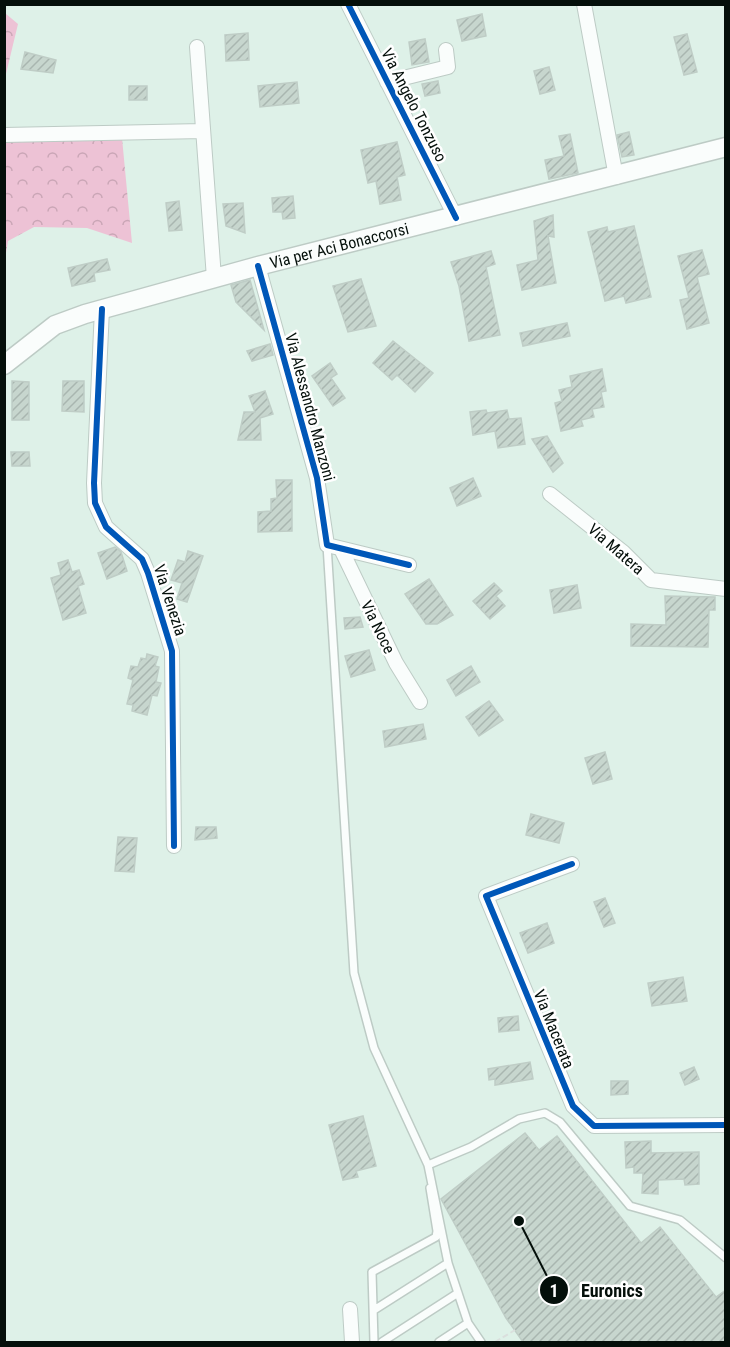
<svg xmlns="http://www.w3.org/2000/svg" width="730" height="1347" viewBox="0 0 730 1347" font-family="'Roboto Condensed',sans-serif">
<defs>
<pattern id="forest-crowns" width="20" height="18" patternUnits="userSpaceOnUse" patternTransform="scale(1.5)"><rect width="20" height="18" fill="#edc2d5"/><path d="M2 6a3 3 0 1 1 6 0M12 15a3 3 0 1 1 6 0" fill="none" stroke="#caa6b6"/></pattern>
<pattern id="building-hatch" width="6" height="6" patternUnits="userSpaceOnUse" patternTransform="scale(1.5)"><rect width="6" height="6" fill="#c7d6ce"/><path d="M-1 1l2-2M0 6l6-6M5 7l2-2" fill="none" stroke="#a9b6b0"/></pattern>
</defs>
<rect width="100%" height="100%" fill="#def1e8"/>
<path fill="url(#forest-crowns)" d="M5,13l13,11 -13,54z
M122,138l10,105 -45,-15 -53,-1 -26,14 -3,18v-117z"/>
<path fill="url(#building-hatch)" stroke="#bfcdc6" stroke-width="1.5" d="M482,14l4,22 -24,5 -5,-21z
M248,33l1,27 -23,1 -1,-26z
M687,34l10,38 -13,3 -10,-38z
M425,39l4,23 -17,3 -3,-23z
M25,52l31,8 -3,13 -32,-4z
M549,67l6,23 -15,4 -6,-23z
M438,81l2,12 -15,3 -3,-12z
M297,82l2,21 -39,4 -2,-21z
M129,86h18v14h-18z
M629,132l5,23 -12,2 -5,-22z
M570,134l8,39 -29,6 -4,-19 19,-4 -5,-20z
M397,142l8,33 -8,2 4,23 -21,4 -4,-23 -8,2 -7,-33z
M293,196l2,22 -12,1 -1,-7h-9l-1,-14z
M179,201l3,29 -13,1 -3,-28z
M243,203l2,30 -19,-7 -3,-22z
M553,215l1,22 -6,-1 8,47 -34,7 -5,-25 21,-5 -4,-39z
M634,226l17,71 -25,6 -2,-7 -19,5 -17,-69 19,-5 1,5z
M702,250l7,24 -12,3 12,46 -22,6 -7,-29 9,-2 -11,-42z
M491,251l4,13 -9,3 14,68 -31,6 -10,-55 -8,-24z
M107,259l3,11 -16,3 1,8 -23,5 -4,-18z
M361,279l15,47 -28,6 -15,-46z
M250,280l14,50 -28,-28 -5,-17z
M567,323l3,13 -47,10 -3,-13z
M393,341l40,32 -18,19 -18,-17 -5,5 -19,-17z
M270,344l3,11 -21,6 -5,-10z
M330,363l7,11 -6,4 14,20 -12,8 -21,-30z
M602,369l4,22 -5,1 3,15 -12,2 2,8 -13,3 2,6 -22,5 -6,-28 7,-2 -3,-11 13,-3 -2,-11z
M12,381l17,1v38h-17z
M63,381h21v31l-22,-1z
M265,391l8,23 -13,4 1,22h-23l6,-28h11l-6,-16z
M486,410l1,3 20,-3 2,9 12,-1 4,26 -27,4 -3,-17 -22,4 -3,-23z
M547,436l16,27 -10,9 -21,-33z
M11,452h18l1,14h-18z
M473,478l8,18 -24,10 -7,-18z
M276,480h16v51l-34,1v-20l13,-1v-12l6,-1z
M115,547l6,5 6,19 -20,8 -9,-26z
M188,551l15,5 -16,46 -10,-3 5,-16 -11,-3 7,-20 7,2z
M68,560l4,12 7,-2 5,14 -6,2 8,27 -23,7 -12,-42 10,-3 -3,-12z
M429,579l24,36 -16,9h-11l-21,-30z
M494,583l8,8 -6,5 9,10 -15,13 -17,-18z
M577,585l4,23 -27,5 -4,-23z
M665,596l50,1v13h-6l-1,37 -77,-1v-22l35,1z
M360,617l3,10 -18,2 -1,-11z
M369,650l6,20 -24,7 -6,-21z
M147,654l11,3 -3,9 4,1 -3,15 5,1 -4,13 -5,-1 -5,20 -15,-4 1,-6 -6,-1 6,-24 -5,-2 3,-12 7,1 3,-9 5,1z
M471,666l9,16 -24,14 -9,-16z
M489,701l14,19 -24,16 -13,-19z
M423,724l3,15 -41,8 -2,-16z
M605,752l7,27 -19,5 -8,-26z
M531,814l33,9 -5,20 -33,-8z
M196,827h20l1,11 -22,2z
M118,837l19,1 -3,34 -19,-1z
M605,898l10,25 -11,4 -10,-25z
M547,923l7,20 -26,10 -8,-20z
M683,977l4,24 -35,5 -4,-23z
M518,1016l1,14 -20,2 -1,-14z
M530,1062l3,17 -38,6v-6l-6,1 -1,-11z
M694,1067l5,12 -14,6 -5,-12z
M611,1081h17v13l-17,1z
M363,1116l13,50 -20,5 2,6 -15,3 -14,-55z
M525,1133l14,17 18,-14 84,107 19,-16 56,70 10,-7v52h-203l-17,-24 -65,-119z
M651,1141v12l48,-1v32l-14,1 -1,-6 -26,1v14l-16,-1 1,-20h-9v-6l-8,1 -1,-26z"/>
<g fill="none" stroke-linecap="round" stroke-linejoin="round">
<g stroke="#bdcbc5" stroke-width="10">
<path id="service" d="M327,545l27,428 20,75 54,117 20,98 20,60 13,19
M428,1165l43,-18 48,-28 26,-6 15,9 70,84 50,14 46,38
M374,1310l74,-47
M374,1342l-2,-70 64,-35 1,-6 -7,-43
M382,1342l76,-49
M439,1342l29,-19"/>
</g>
<g stroke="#bdcbc5" stroke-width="16">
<path id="minor" d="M348,4l108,214
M584,4l32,173
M197,47l17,231
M387,82l61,-15 -2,-17
M4,135l199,-4
M258,266l59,212 10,67 82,20
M102,309l-8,174 1,20 11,24 36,32 6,14 24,78 2,195
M550,494l73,58 28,28 75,9
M341,549l55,114 24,39
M572,864l-86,32 87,210 21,20 132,-1
M350,1309l2,33"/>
</g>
<g stroke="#bdcbc5" stroke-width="21">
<g id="secondary">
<path id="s1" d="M4,365l51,-40 30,-11 173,-48 468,-119"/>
</g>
</g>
<path stroke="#dadfdd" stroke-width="2" stroke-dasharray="6 3" stroke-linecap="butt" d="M495,1342l20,-12"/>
<use href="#service" stroke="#fafdfc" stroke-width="7"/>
<use href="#minor" stroke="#fafdfc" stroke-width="14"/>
<use href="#secondary" stroke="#fafdfc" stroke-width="18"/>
<g stroke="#fff" stroke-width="10">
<path id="cycleway" d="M348,4l108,214
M258,266l59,212 10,67 82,20
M102,309l-8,174 1,20 11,24 36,32 6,14 24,78 2,195
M572,864l-86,32 87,210 21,20 132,-1"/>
</g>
<use href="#cycleway" stroke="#0057b8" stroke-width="6"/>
</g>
<g text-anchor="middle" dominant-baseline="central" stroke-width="5" stroke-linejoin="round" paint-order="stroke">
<g font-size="16" fill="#040f0a" stroke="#fff">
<text transform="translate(414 105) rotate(63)">Via Angelo Tonzuso</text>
<text stroke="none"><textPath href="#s1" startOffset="360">Via per Aci Bonaccorsi</textPath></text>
<text transform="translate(310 407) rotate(75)">Via Alessandro Manzoni</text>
<text transform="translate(616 549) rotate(41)">Via Matera</text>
<text transform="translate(170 600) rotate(72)">Via Venezia</text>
<text transform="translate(378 627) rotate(64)">Via Noce</text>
<text transform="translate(554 1029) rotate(68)">Via Macerata</text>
</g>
</g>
<path fill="none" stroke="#040f0a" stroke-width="2" d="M519 1221L554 1290"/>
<g fill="#040f0a" stroke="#fff" stroke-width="2">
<circle cx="519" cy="1221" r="6"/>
<circle cx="554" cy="1290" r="15"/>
</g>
<g font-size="18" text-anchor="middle" font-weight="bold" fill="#fff">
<text x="554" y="1297">1</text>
</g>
<g font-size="18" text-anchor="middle" font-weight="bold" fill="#040f0a" stroke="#fff" stroke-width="5" stroke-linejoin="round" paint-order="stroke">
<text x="612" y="1297">Euronics</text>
</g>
<rect width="730" height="1347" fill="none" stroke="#040f0a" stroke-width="12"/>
</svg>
